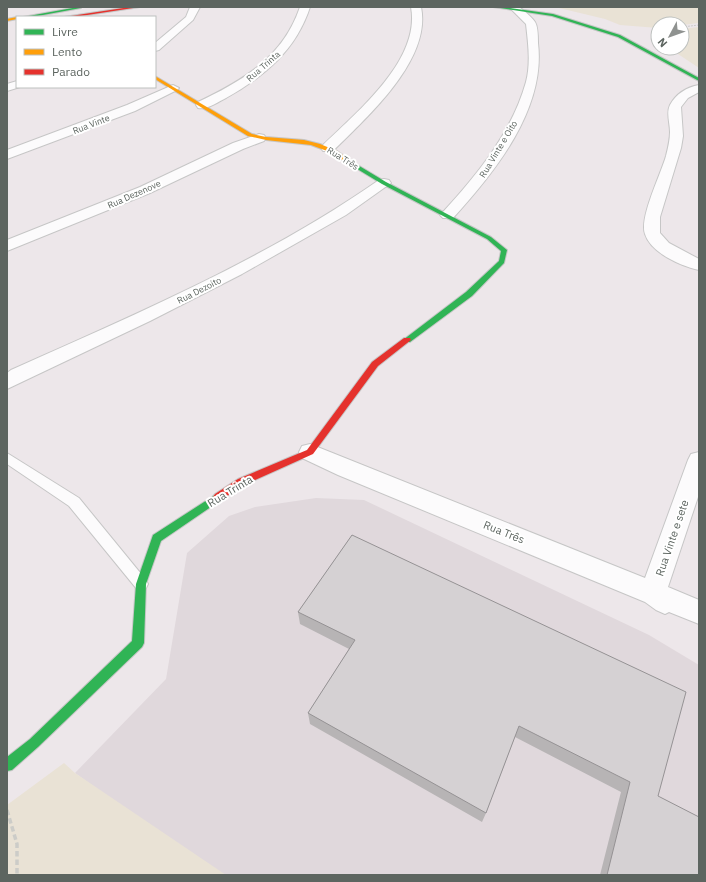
<svg xmlns="http://www.w3.org/2000/svg" width="706" height="882" viewBox="0 0 706 882" font-family="'IBM Plex Sans',sans-serif">
<rect width="100%" height="100%" fill="#ede7ea"/>
<path fill="#e0d8dc" d="M316,498l48,2 285,135 50,30v210h-481l-143,-102 91,-94 21,-126 42,-37 26,-9z"/>
<path fill="#e9e2d5" d="M555,7h144v16l-17,2v-1h-24v4l-38,-3 -15,-6z
M699,27v41l-30,-20h13v-19z
M64,763l11,10 151,102h-219v-70z"/>
<g fill="none" stroke-linecap="round" stroke-linejoin="round">
<g stroke="#c6c6c6" stroke-width="2">
<path id="lane" d="M7,453l72,45 67,82 2,4 -2,4 -5,2 -5,-2 -67,-82 -62,-42z"/>
</g>
<g stroke="#c6c6c6" stroke-width="2">
<path id="street" d="M190,7h10l-7,13 -34,30 -4,1v-8l31,-26z
M300,7h10c-14,43 -45,69 -84,91 -8,4 -19,12 -28,10l-2,-3 2,-3c46,-22 85,-45 102,-95z
M411,7h10c11,53 -54,110 -88,144h-10l-2,-3 2,-3c34,-33 98,-85 88,-138z
M513,7h6c5,4 12,9 16,15 3,5 3,15 3,21 8,66 -43,129 -85,175h-10l-3,-3 3,-3c35,-38 69,-80 83,-130 5,-19 2,-40 0,-58l-15,-15z
M17,81v6h3l-13,4v-7z
M173,85l6,3 -2,2 -42,21 -128,48v-9l120,-45z
M699,85v7l-11,6 -7,9 2,29 -2,12 -21,69v16l9,10 30,16v11c-18,-4 -48,-17 -54,-36 -6,-16 16,-60 21,-78 2,-8 4,-16 4,-24 0,-9 -4,-19 0,-27 6,-11 17,-18 29,-20z
M259,134l5,1 2,3 -2,3 -21,8 -93,44 -143,58v-11l133,-53 93,-44z
M384,179l5,1 2,3 -45,32 -104,59 -92,47 -143,68v-16l4,-3c125,-56 255,-111 368,-190z
M310,444l335,134 43,-118 3,-6 8,-2v42l-31,93 31,13v24l-30,-12 -4,2 -9,-4 -11,-8 -307,-127 -36,-17 -3,-6 3,-6z"/>
</g>
<g stroke="#c6c6c6" stroke-width="2">
<path id="fast" d="M78,7l3,1 -49,9h-9z
M493,7h10l50,7 67,21 79,43v3l-81,-44 -66,-21z
M356,164l30,18 105,55 16,13 -3,13 -32,33 -62,46h-6l-1,-2 63,-48 33,-31 2,-10 -14,-12 -105,-55 -28,-17 -1,-1z
M218,493l3,1 2,3 -2,3 -60,41 -15,43 -2,59 -2,4 -104,100 -26,23 -5,1v-14l23,-18 102,-98 4,-57 17,-49z"/>
</g>
<g stroke="#c6c6c6" stroke-width="2">
<path id="slow" d="M17,17v2l-10,2v-2z
M155,76l97,58 14,3 38,3 16,4 17,7 22,15 -5,1 -27,-16 -16,-6 -45,-5 -18,-4 -93,-57z"/>
</g>
<g stroke="#c6c6c6" stroke-width="2">
<path id="jam" d="M130,7h10l-66,10h-10z
M404,338h6l1,2 -33,26 -65,88 -69,31 -23,15h-6l-2,-3 2,-3 23,-15 69,-29 65,-88z"/>
</g>
<path stroke="#ccccc8" stroke-width="1" stroke-dasharray="2 1" stroke-linecap="butt" d="M682,27l17,-2"/>
<path stroke="#ccccc8" stroke-width="3.5" stroke-dasharray="5.5 3" stroke-linecap="butt" d="M7,810l10,34v31"/>
<use href="#lane" fill="#fcfbfc" fill-rule="evenodd"/>
<use href="#street" fill="#fcfbfc" fill-rule="evenodd"/>
<use href="#fast" fill="#30b455" fill-rule="evenodd"/>
<use href="#slow" fill="#ff9f0a" fill-rule="evenodd"/>
<use href="#jam" fill="#e5322d" fill-rule="evenodd"/>
</g>
<path fill="#b7b4b5" d="M352,535l306,261 41,79h-99l21,-83 -106,-55 -29,76 -4,9 -172,-98 -2,-11 41,-64 -49,-25 -2,-12z"/>
<path fill="#d5d1d3" stroke="#959294" d="M352,535l334,157 -28,104 41,21v58h-92l23,-93 -111,-56 -33,87 -178,-100 47,-73 -57,-28z"/>
<g text-anchor="middle" dominant-baseline="central" stroke-width="4" stroke-linejoin="round" paint-order="stroke">
<g font-size="9" fill="#5d6560" stroke="#fff">
<text transform="translate(263 66) rotate(-41)">Rua Trinta</text>
<text transform="translate(91 124) rotate(-21)">Rua Vinte</text>
<text transform="translate(498 149) rotate(-59)">Rua Vinte e Oito</text>
<text transform="translate(343 158) rotate(32)">Rua Três</text>
<text transform="translate(134 194) rotate(-24)">Rua Dezenove</text>
<text transform="translate(199 290) rotate(-27)">Rua Dezoito</text>
</g>
<g font-size="11" fill="#5d6560" stroke="#fff">
<text transform="translate(230 491) rotate(-31)">Rua Trinta</text>
<text transform="translate(504 532) rotate(22)">Rua Três</text>
<text transform="translate(672 538) rotate(-71)">Rua Vinte e sete</text>
</g>
</g>
<rect width="706" height="882" fill="none" stroke="#5d6560" stroke-width="16"/>
<rect x="16" y="16" width="140" height="72" fill="#ffffff" stroke="#bec1bf"/>
<rect x="24" y="29" width="20" height="6" fill="#30b455" stroke="#bec1bf"/>
<text x="52" y="36" font-size="12" fill="#5d6560">Livre</text>
<rect x="24" y="49" width="20" height="6" fill="#ff9f0a" stroke="#bec1bf"/>
<text x="52" y="56" font-size="12" fill="#5d6560">Lento</text>
<rect x="24" y="69" width="20" height="6" fill="#e5322d" stroke="#bec1bf"/>
<text x="52" y="76" font-size="12" fill="#5d6560">Parado</text>
<g transform="translate(670 36) rotate(229)"><circle r="19" fill="#ffffff" stroke="#bec1bf"/>
<path d="M0-3L7 15L0 10L-7 15Z" fill="#8f9290"/>
<text y="-6" font-size="11" font-weight="bold" text-anchor="middle" fill="#5d6560">N</text>
</g>
</svg>
